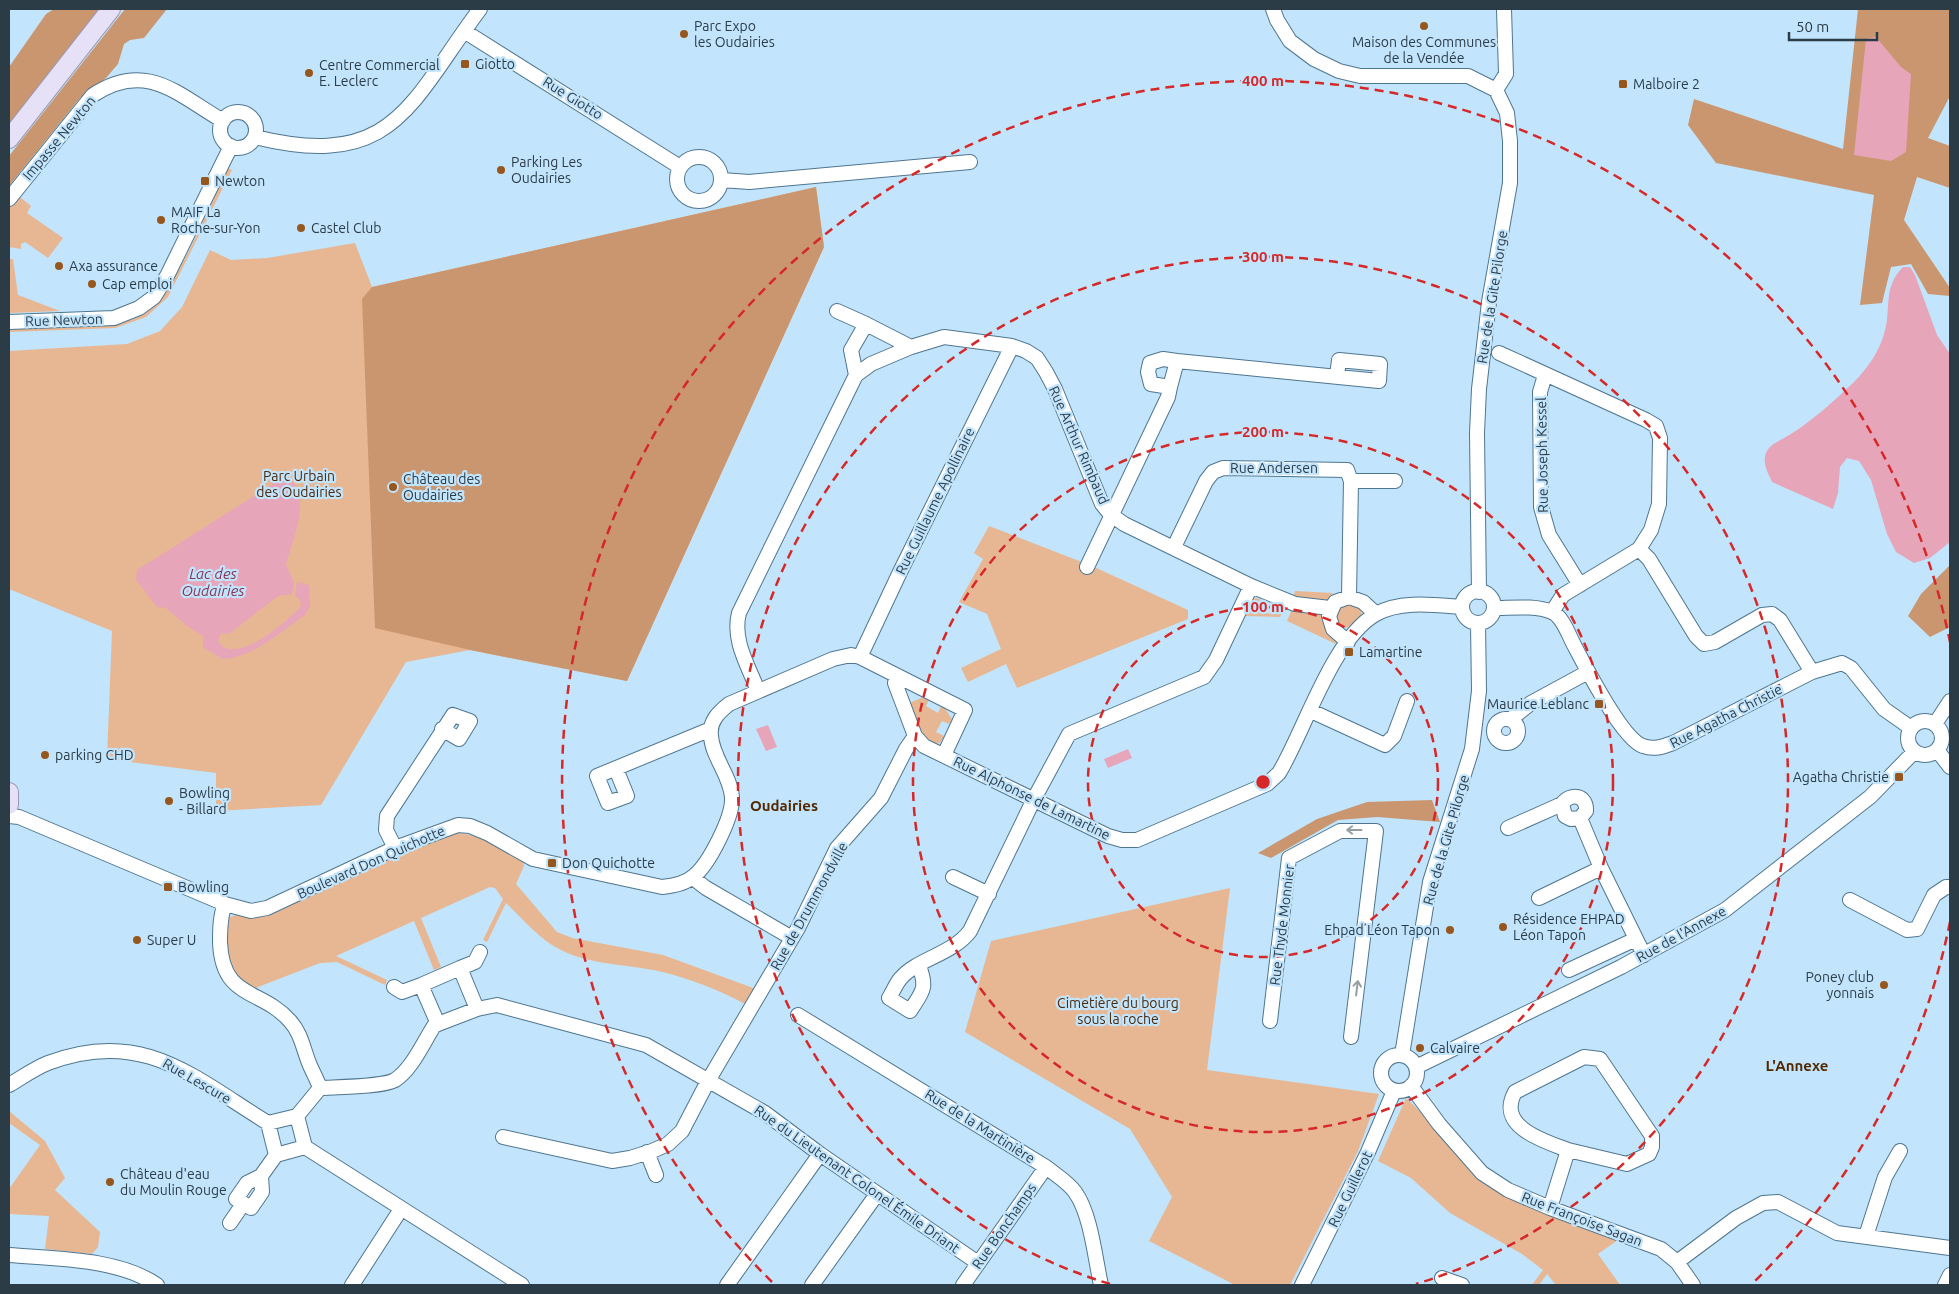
<svg xmlns="http://www.w3.org/2000/svg" width="1959" height="1294" viewBox="0 0 1959 1294" font-family="Ubuntu,sans-serif">
<rect width="100%" height="100%" fill="#c2e4fc"/>
<path fill="#e7b793" d="M228,168l4,2 -64,127 -22,20 -31,11 -106,4v-3c33,-2 108,2 135,-15 30,-19 67,-111 84,-146z
M816,187l8,60 -197,434 -157,-31 -64,12 -85,143 -105,6v-38l-109,-14 5,-128 -103,-42v-238l118,-7 33,-13 22,-24 28,-57 21,10 36,-2 88,-15 17,44z
M15,197h5l11,9 -4,7 36,25 -15,20 -23,-16 -4,2v5l-12,-2v-41z
M9,259h4l5,36 42,16 -51,2z
M989,526l103,40 96,44v9l-171,69 -11,-24 -38,18 -7,-14 40,-19 -14,-35 -28,-12 24,-43 -9,-6z
M1295,591l38,2 -7,8 -33,-3z
M1256,598l4,1 -4,9 14,6 6,-6 7,3 -3,6 -36,-1 6,-17z
M1342,602l17,4 3,9 -3,8 -14,5 -8,-5 -2,-8z
M1293,607l31,8 10,20 2,9 -49,-23z
M926,696l4,2 -4,8 12,7 4,-9 10,15 -3,5 -7,-3 -6,11 8,4 -4,7 -6,1 -11,-6 -14,-35z
M449,832c28,1 50,14 74,28l1,6 -8,18 41,48 15,6 91,17 93,34 -9,16c-28,-15 -58,-27 -89,-34 -32,-7 -67,-6 -97,-21 -21,-10 -38,-31 -55,-47l-19,39 -4,-2 20,-41 -8,-11 -5,-1 -69,31 20,49 -7,3 -20,-49 -78,35 51,24 -2,5 -48,-23 -17,1 -62,24 -2,3c-36,-23 -32,-32 -28,-72z
M1230,888l-23,182 172,24 -21,57 -68,134h-55l-86,-44 23,-44 -42,-68 -165,-97 26,-91z
M1406,1098l25,24 34,40 153,78 -20,14 22,31h-64l-9,-11 -8,11h-7l11,-15 -21,-16 -72,-41 -39,-35 -33,-17z
M9,1111l36,30 20,37 -10,12 45,42 -2,15 -6,7 -47,-5 4,-33 -40,-2v-25l31,-44 -31,-22z"/>
<path fill="#ca966f" d="M54,9h48l-93,120v-62l37,-53z
M125,9h42l-23,29 -14,2 -6,4 -6,20 -12,14 -26,20 -71,88v-30z
M1858,9h92v87l-22,42 22,8v42l-33,-11 -13,43 46,68v8l-22,-2 -17,-30 -20,3 -9,36 -22,2 14,-110 -158,-32 -28,-38 6,-26 149,50z
M816,187l8,60 -197,434 -157,-31 -95,-22 -13,-329 10,-12z
M1950,565v62l-20,10 -22,-21 13,-22z
M1432,800l8,22 -63,-5 -39,3 -67,38 -13,-5 59,-34 50,-17z"/>
<path fill="#e7a5ba" d="M1876,37l25,30 10,7 -5,78 -15,9 -37,-6 12,-116z
M1903,267h7l5,8 22,60 13,19v188l-20,16 -16,5 -18,-11 -9,-18 -16,-54 -12,-19 -12,-3 -7,9 -2,26 -5,16 -61,-27c-4,-9 -10,-19 -6,-29 3,-8 13,-12 20,-16 25,-15 47,-35 68,-55 13,-13 25,-30 30,-48 8,-25 -2,-46 19,-67z
M288,478c25,19 4,63 -2,87l8,17 -2,12 -14,2 -49,38 -8,-1 -3,8c17,27 70,-20 83,-35l-1,-6 -5,-5 2,-13 12,3 1,21 -5,9c-24,16 -53,44 -83,44l-19,-12v-11l-16,-10 -21,-18 -9,-1 -21,-27 1,-10 144,-91z
M768,725l9,22 -11,4 -10,-22z
M1128,749l4,9 -24,10 -4,-9z"/>
<g fill="none" stroke-linecap="round" stroke-linejoin="round">
<g stroke="#4f7690" stroke-width="16">
<path id="minor" d="M1273,9l4,11 13,21 24,18 25,12 21,5h108l28,14
M464,31l216,136
M1496,90l10,-16 -2,-65
M220 130a18 18 0 1 1 36 0a18 18 0 1 1-36 0Z
M255,137c139,34 154,-33 225,-128
M677 179a22 22 0 1 1 44 0a22 22 0 1 1-44 0Z
M722,180l27,2 221,-20
M9,199l84,-104c53,-35 84,-1 130,26
M837,311l29,13
M9,322l105,-4 25,-10 15,-11 13,-21 64,-130
M1499,353l147,67 10,6 4,12 -1,66 -8,26 -12,19 -76,46 -11,17
M856,375l-5,-25 15,-26 45,23
M1545,375l-5,17 1,115 8,28 31,50
M1170,387l7,-26 202,20 1,-17 -41,-4 -2,16
M1351,481h44
M1174,547l32,-66 7,-9 10,-4 124,2 4,11 -2,116
M1639,549l10,10 47,77 8,8 11,-2 47,-27 10,-1 8,6 32,52
M1087,567l81,-170 2,-10 -19,-3 -3,-12 2,-9 13,-4 14,2
M1462 607a16 16 0 1 1 32 0a16 16 0 1 1-32 0Z
M1479,592l-2,-159 2,-44 10,-87 21,-119v-42l-3,-28 -11,-23
M1494,608c17,0 41,-3 58,4 10,4 16,21 21,31 11,21 49,96 70,103 11,4 19,1 30,-3l139,-71 30,-9 9,5 33,41 27,19
M1348,642l-15,-13 -4,-13 6,-14 14,-5 14,5 13,12
M860,657l40,-85 112,-226
M898,676l-3,7 20,53 9,10 184,90 14,4h15l130,-56 12,-11c26,-43 53,-134 97,-159 24,-14 59,-9 86,-7
M758,691c-10,-26 -26,-51 -19,-78l117,-238 15,-11 40,-17 33,-10 68,9 14,5 11,7 9,14 9,17 47,115 8,10 14,10 127,62 44,18 35,4
M1311,711l74,34 9,-9 13,-35
M1494 731a12 12 0 1 1 24 0a12 12 0 1 1-24 0Z
M1511,719l20,-16 57,-31
M1908 738a17 17 0 1 1 34 0a17 17 0 1 1-34 0Z
M1935,724l15,-23
M1937,750l13,17
M616,769l11,27 -19,7 -11,-27 114,-47
M9,816l10,1 206,87 26,7 16,-3 128,-60 63,-23 12,1 17,7 46,26 129,28c11,-1 23,-3 32,-11 15,-12 39,-59 38,-78 -1,-22 -20,-41 -21,-62 -2,-15 8,-24 18,-32l104,-45 18,-4 9,2 105,53 -21,45
M1580,818l-9,1 -6,-3 -3,-12c9,-12 25,-9 24,7l-6,7 21,50 43,87
M1508,828l54,-24
M395,848l-9,-18 1,-14 66,-101 17,6 -11,18 -17,-10
M953,877l36,17
M693,878l13,10 86,50
M1539,898l62,-30
M1850,900l57,30 10,-1 17,-34 12,-8h4
M225,904c-5,12 -5,26 -5,38 2,58 41,46 70,79 11,12 13,27 19,42 3,8 8,16 11,25 16,-1 63,-1 75,-8 17,-11 28,-37 39,-54l4,-2
M919,966c9,23 3,26 -9,45l-21,-13c4,-6 7,-15 12,-20 16,-19 52,-24 69,-47l64,-132 35,-65 135,-57 12,-17 35,-74
M460,968l15,-6 5,-10
M1569,970l67,-31
M394,987l8,5 19,-7
M477,1009l-17,-41 -39,17 17,39 39,-15 20,-4 149,40 119,68 55,41 158,109
M798,1015l248,152c10,8 22,15 29,25 16,22 20,66 26,93
M1270,1021l19,-163 51,-27h36l-25,206
M1402,1055l28,-173 42,-133 7,-58 -1,-68
M1381 1073a18 18 0 1 1 36 0a18 18 0 1 1-36 0Z
M1416,1067l205,-100 104,-57 145,-113 44,-45
M9,1085c12,-7 26,-17 39,-22 94,-36 145,14 220,60
M1411,1086l28,38 43,49 26,17 42,18 111,41 16,13 16,23
M297,1116l8,31 -29,8 -8,-32z
M297,1116l23,-28
M503,1137l109,24 18,-3 22,-7 16,-7 14,-13 26,-50 90,-153 39,-80 44,-50 25,-49 9,-13
M305,1147l217,138
M647,1152l9,23
M261,1176l1,16 -11,16 -15,-9 11,-16 14,-7 15,-21
M1550,1208l18,-58 59,14 22,-10 3,-7v-11l-52,-77 -16,-2 -69,35c-19,35 29,49 53,58
M230,1223l13,-19
M1866,1236l19,-59 15,-26
M9,1255c46,4 109,3 148,30
M1677,1262l59,-44 27,-15 15,-1 59,31 113,15
M1442,1278l20,7
M352,1285l49,-76
M727,1285l93,-131
M812,1285l65,-91
M963,1285l83,-118
M1302,1285l66,-133 26,-61
M1945,1285l5,-10"/>
</g>
<g stroke="#9b9ab6" stroke-width="20">
<path id="major" d="M9,139l102,-130
M9,792v13"/>
</g>
<use href="#minor" stroke="#fff" stroke-width="14"/>
<use href="#major" stroke="#e7e1f7" stroke-width="18"/>
</g>
<defs><path id="oneway-shaft" d="M-6 0H5M1.5-3L5.5 0L1.5 3" fill="none" stroke-width="1.6" stroke-linecap="round" stroke-linejoin="round" transform="scale(1.25)"/></defs>
<g stroke="#959ea3">
<use href="#oneway-shaft" transform="translate(1354 830) rotate(-180)"/>
<use href="#oneway-shaft" transform="translate(1357 988) rotate(-83)"/>
</g>
<g fill="none" stroke="#d62828" stroke-width="2.5" stroke-dasharray="9 6">
<circle cx="1263" cy="782" r="175"/>
<circle cx="1263" cy="782" r="350"/>
<path d="M1110 1284A525 525 0 1 1 1416 1284"/>
<path d="M1950 922A701 701 0 0 1 1754 1282M772 1282A701 701 0 1 1 1950 642"/>
</g>
<g fill="#96571e" stroke="#c2e4fc" stroke-width="2">
<circle cx="1424" cy="26" r="5"/>
<circle cx="684" cy="34" r="5"/>
<rect x="460" y="59" width="10" height="10" rx="2.5"/>
<circle cx="309" cy="73" r="5"/>
<rect x="1618" y="79" width="10" height="10" rx="2.5"/>
<circle cx="501" cy="170" r="5"/>
<rect x="200" y="176" width="10" height="10" rx="2.5"/>
<circle cx="161" cy="220" r="5"/>
<circle cx="301" cy="228" r="5"/>
<circle cx="59" cy="266" r="5"/>
<circle cx="92" cy="284" r="5"/>
<circle cx="393" cy="487" r="5"/>
<rect x="1344" y="647" width="10" height="10" rx="2.5"/>
<rect x="1594" y="699" width="10" height="10" rx="2.5"/>
<circle cx="45" cy="755" r="5"/>
<rect x="1894" y="772" width="10" height="10" rx="2.5"/>
<circle cx="169" cy="801" r="5"/>
<rect x="547" y="858" width="10" height="10" rx="2.5"/>
<rect x="163" y="882" width="10" height="10" rx="2.5"/>
<circle cx="1503" cy="927" r="5"/>
<circle cx="1450" cy="930" r="5"/>
<circle cx="137" cy="940" r="5"/>
<circle cx="1884" cy="985" r="5"/>
<circle cx="1420" cy="1048" r="5"/>
<circle cx="110" cy="1182" r="5"/>
</g>
<g text-anchor="middle" dominant-baseline="central" stroke-width="4.5" stroke-linejoin="round" paint-order="stroke">
<g font-size="14" fill="#2b3c47" stroke="#c2e4fc" text-anchor="start">
<text x="694" y="26">Parc Expo<tspan x="694" dy="16">les Oudairies</tspan></text>
<text x="1424" y="42" text-anchor="middle">Maison des Communes<tspan x="1424" dy="16">de la Vendée</tspan></text>
<text x="475" y="64">Giotto</text>
<text x="319" y="65">Centre Commercial<tspan x="319" dy="16">E. Leclerc</tspan></text>
<text x="1633" y="84">Malboire 2</text>
<text x="511" y="162">Parking Les<tspan x="511" dy="16">Oudairies</tspan></text>
<text x="215" y="181">Newton</text>
<text x="171" y="212">MAIF La<tspan x="171" dy="16">Roche-sur-Yon</tspan></text>
<text x="311" y="228">Castel Club</text>
<text x="69" y="266">Axa assurance</text>
<text x="102" y="284">Cap emploi</text>
<text x="403" y="479">Château des<tspan x="403" dy="16">Oudairies</tspan></text>
<text x="1359" y="652">Lamartine</text>
<text x="1589" y="704" text-anchor="end">Maurice Leblanc</text>
<text x="55" y="755">parking CHD</text>
<text x="1889" y="777" text-anchor="end">Agatha Christie</text>
<text x="179" y="793">Bowling<tspan x="179" dy="16">- Billard</tspan></text>
<text x="562" y="863">Don Quichotte</text>
<text x="178" y="887">Bowling</text>
<text x="1513" y="919">Résidence EHPAD<tspan x="1513" dy="16">Léon Tapon</tspan></text>
<text x="1440" y="930" text-anchor="end">Ehpad Léon Tapon</text>
<text x="147" y="940">Super U</text>
<text x="1874" y="977" text-anchor="end">Poney club<tspan x="1874" dy="16">yonnais</tspan></text>
<text x="1430" y="1048">Calvaire</text>
<text x="120" y="1174">Château d'eau<tspan x="120" dy="16">du Moulin Rouge</tspan></text>
</g>
<g font-size="14" fill="#2b3c47" stroke="#c2e4fc">
<text transform="translate(573 98) rotate(32)">Rue Giotto</text>
<text transform="translate(59 138) rotate(-50)">Impasse Newton</text>
<text transform="translate(1492 297) rotate(-81)">Rue de la Gite Pilorge</text>
<text transform="translate(64 320) rotate(-2)">Rue Newton</text>
<text transform="translate(1079 445) rotate(66)">Rue Arthur Rimbaud</text>
<text transform="translate(1542 455) rotate(-91)">Rue Joseph Kessel</text>
<text x="1274" y="468">Rue Andersen</text>
<text transform="translate(935 501) rotate(-64)">Rue Guillaume Apollinaire</text>
<text transform="translate(1726 716) rotate(-27)">Rue Agatha Christie</text>
<text transform="translate(1032 798) rotate(26)">Rue Alphonse de Lamartine</text>
<text transform="translate(1446 840) rotate(-74)">Rue de la Gite Pilorge</text>
<text transform="translate(371 862) rotate(-24)">Boulevard Don Quichotte</text>
<text transform="translate(809 906) rotate(-61)">Rue de Drummondville</text>
<text transform="translate(1282 925) rotate(-83)">Rue Thyde Monnier</text>
<text transform="translate(1681 934) rotate(-29)">Rue de l'Annexe</text>
<text transform="translate(197 1081) rotate(30)">Rue Lescure</text>
<text transform="translate(980 1126) rotate(32)">Rue de la Martinière</text>
<text transform="translate(857 1179) rotate(35)">Rue du Lieutenant Colonel Émile Driant</text>
<text transform="translate(1350 1189) rotate(-64)">Rue Guillerot</text>
<text transform="translate(1582 1219) rotate(21)">Rue Françoise Sagan</text>
<text transform="translate(1004 1226) rotate(-55)">Rue Bonchamps</text>
</g>
<g font-size="14" fill="#4b2909" stroke="#c2e4fc">
<text x="299" y="476">Parc Urbain<tspan x="299" dy="16">des Oudairies</tspan></text>
<text x="1118" y="1003">Cimetière du bourg<tspan x="1118" dy="16">sous la roche</tspan></text>
</g>
<g font-size="15" font-style="italic" fill="#843654" stroke="#c2e4fc">
<text x="213" y="573">Lac des<tspan x="213" dy="17">Oudairies</tspan></text>
</g>
<g font-size="15" font-weight="bold" fill="#522800" stroke="#c2e4fc">
<text x="784" y="805">Oudairies</text>
<text x="1797" y="1065">L'Annexe</text>
</g>
</g>
<circle cx="1263" cy="782" r="8" fill="#d62828" stroke="#c2e4fc" stroke-width="2.5"/>
<g font-size="15" text-anchor="middle" font-weight="bold" fill="#d62828" stroke="#c2e4fc" stroke-width="4.5" stroke-linejoin="round" paint-order="stroke">
<text x="1263" y="86">400 m</text>
<text x="1263" y="262">300 m</text>
<text x="1263" y="437">200 m</text>
<text x="1263" y="612">100 m</text>
</g>
<rect width="1959" height="1294" fill="none" stroke="#2b3c47" stroke-width="20"/>
<path d="M1789 32v8h88v-8" fill="none" stroke="#2b3c47" stroke-width="2.5"/>
<text x="1796" y="32" font-size="15" fill="#2b3c47" stroke="#c2e4fc" stroke-width="4" paint-order="stroke">50 m</text>
</svg>
